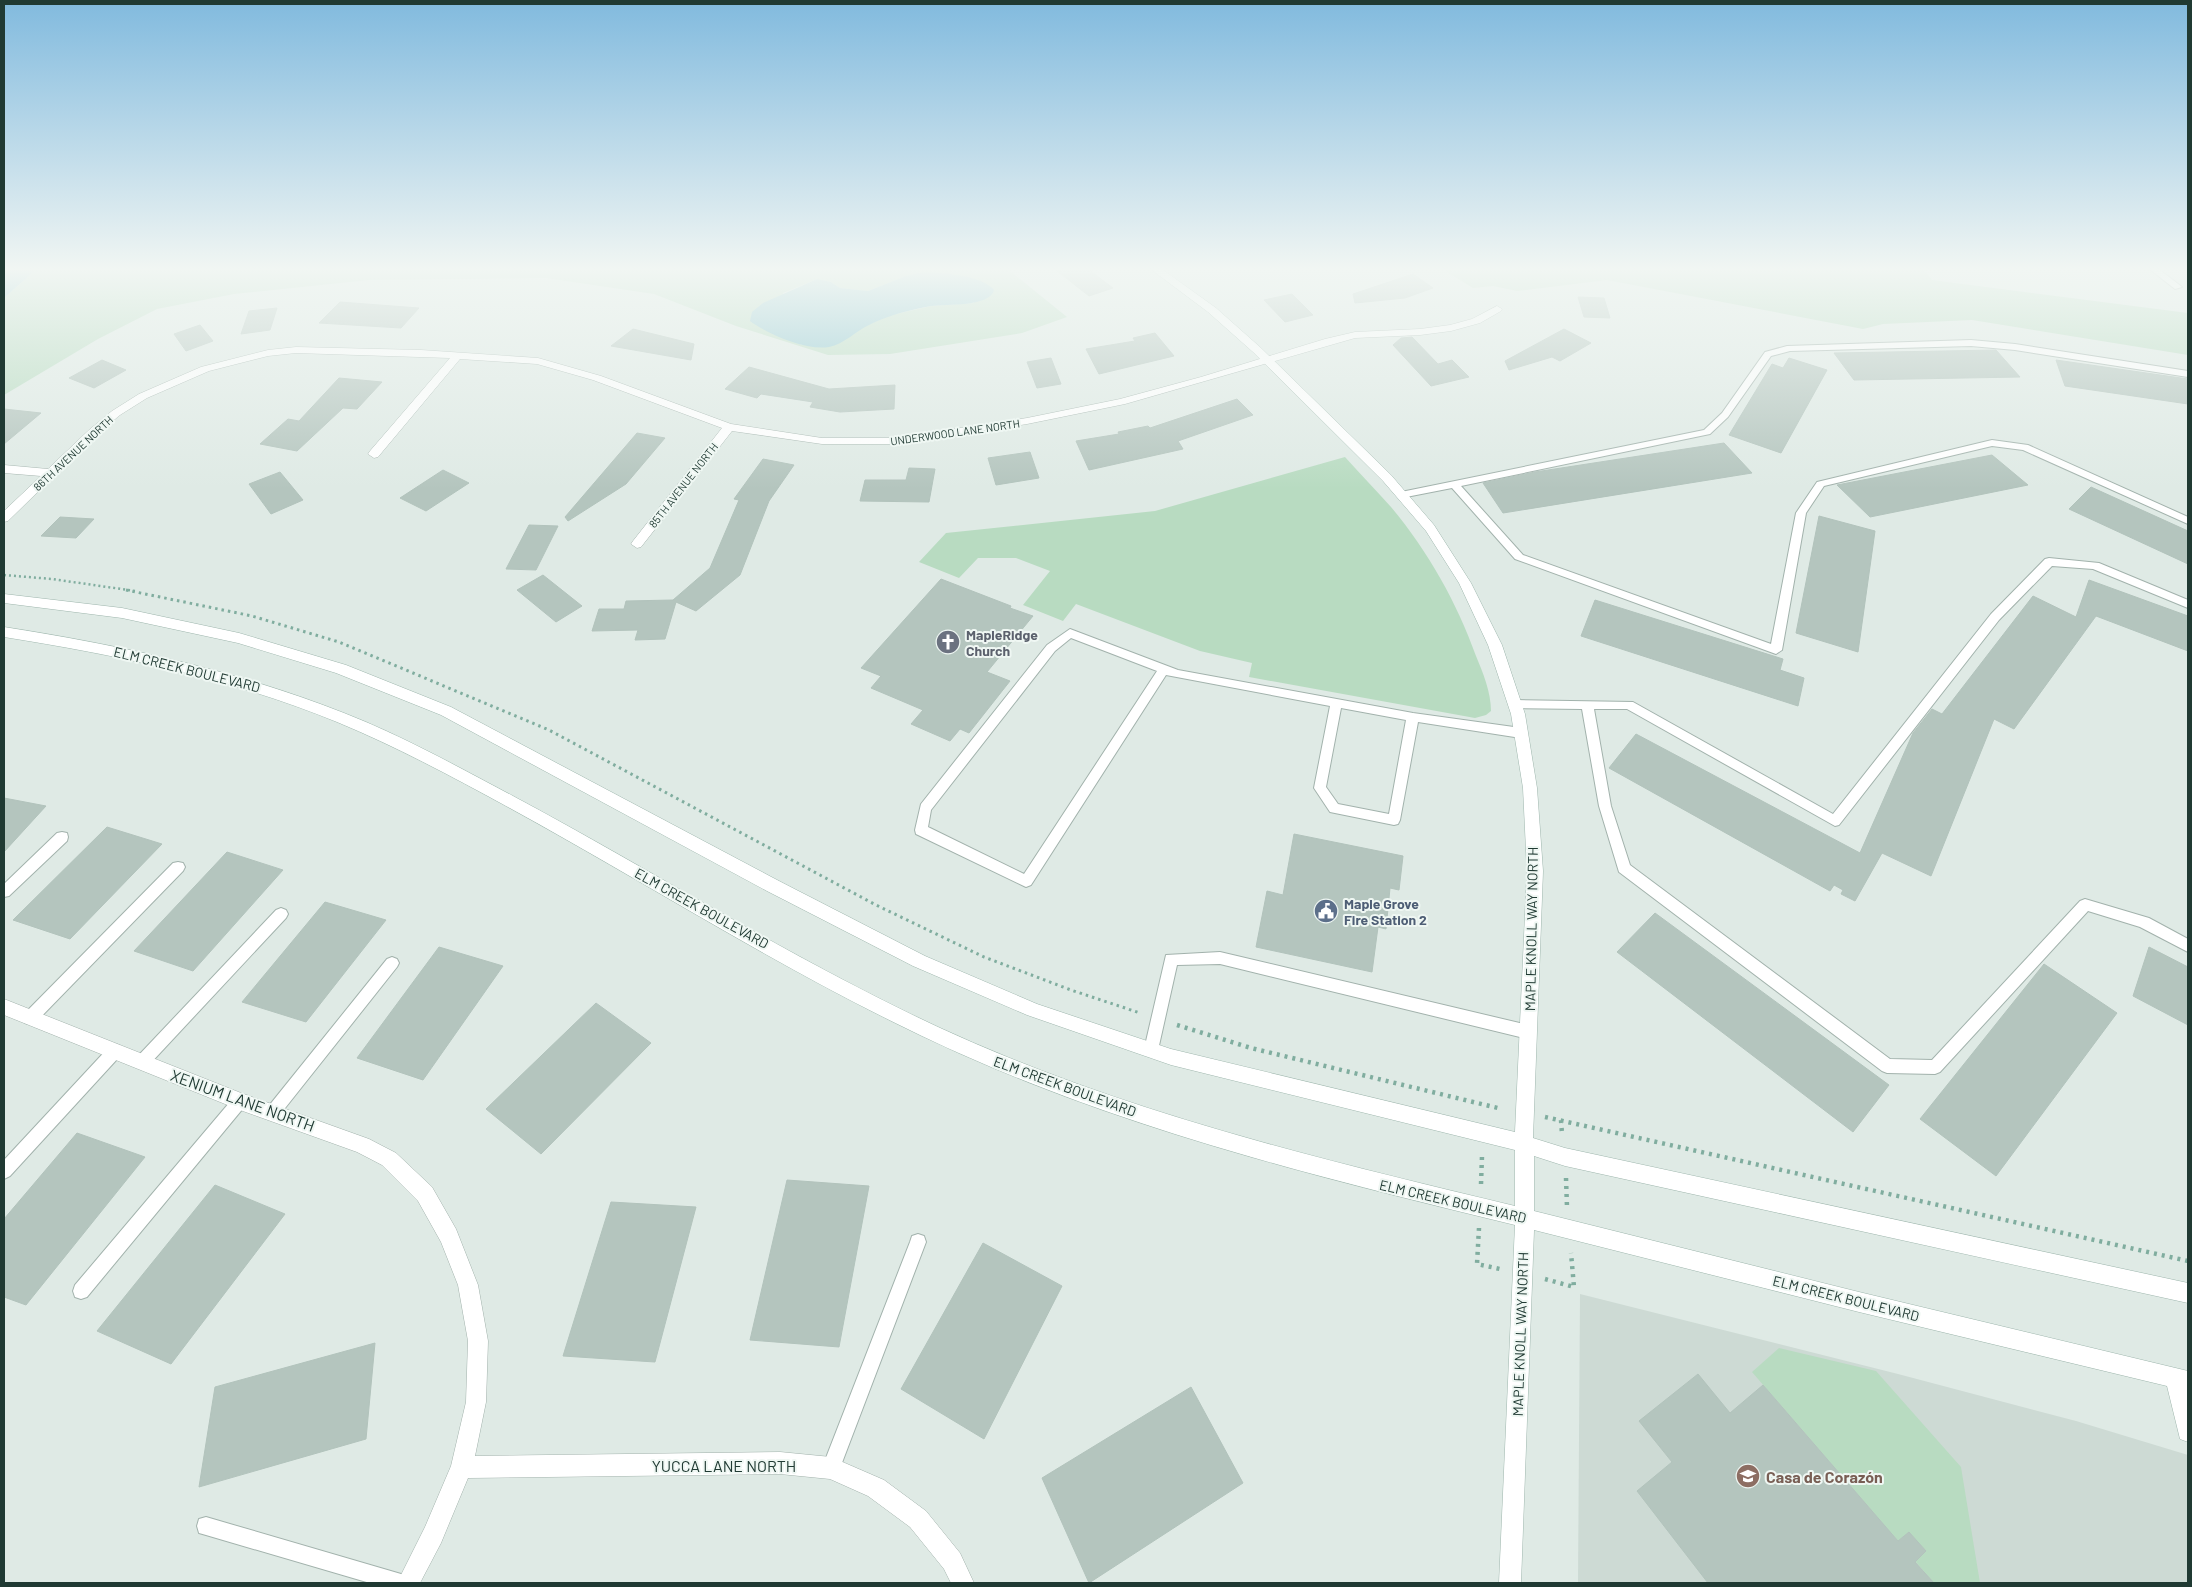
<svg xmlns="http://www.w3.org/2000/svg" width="2192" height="1587" viewBox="0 0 2192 1587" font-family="Barlow,sans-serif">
<rect width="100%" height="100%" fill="#dfeae5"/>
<path fill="#cddad4" d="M1580,1294l318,80 178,47 112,34v128h-610z"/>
<path fill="#b8dbc1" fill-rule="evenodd" d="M34,267h971l62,50 -45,16 -132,21 -62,1 -92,-29 -82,-32 -108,-16 -177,2 -135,14 -77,15 -59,30 -94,56v-97l27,-24zM943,273l19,4 12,26 -43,3 -44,10 -19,9 -66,20 -10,-4 -9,-48 34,-14 14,3 9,6 28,3 38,-15z
M1439,267h483l10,13 256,33v42l-216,-35 -89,4 -20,5 -256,-49 -90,11 -24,-5 -20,2z
M1345,457c15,17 31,33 46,50 37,44 66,96 85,149 7,17 15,36 15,55l-5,4 -11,3 -226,-41 3,-14 -52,-12 -124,-47 -13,17 -40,-16 27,-34 -34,-13h-38l-19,20 -40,-16 27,-29 209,-22z
M1779,1348l97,23 85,96 19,116h-46l-19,-22 11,-10 -17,-19 -11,9 -146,-169z"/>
<path fill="#87c4cf" d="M4,267h30l-3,7 -27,24z
M924,272c19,1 58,3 70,18 -4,17 -47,14 -63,16 -21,4 -43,9 -62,19 -13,6 -25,19 -40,22 -22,4 -62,-13 -79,-26l2,-9 11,-9 54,-24 14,3 9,6 28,3 38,-15z"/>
<path fill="#b4c5be" stroke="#b2c3bc" d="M1052,267h33l28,21 -24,8z
M1413,274l20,14 -28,10 -50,5 -2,-9z
M1292,294l21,21 -28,7 -21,-22z
M1578,297l26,1 6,20 -26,-1z
M340,302l79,6 -18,20 -82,-5z
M277,308l-7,22 -29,4 8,-23z
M200,325l13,16 -27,10 -12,-17z
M633,329l61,15 -3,16 -80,-14z
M1564,329l27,14 -31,18 -8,-4 -43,13 -4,-9z
M1155,333l19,23 -75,18 -13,-25 49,-8 -2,-3z
M1412,337l26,27 14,-4 17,17 -38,9 -38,-41 8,-7z
M1996,350l24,27 -166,3 -20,-27z
M1051,358l10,26 -24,4 -10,-26z
M1789,358l38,12 -46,83 -52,-18 43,-71 11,4z
M102,360l24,10 -32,18 -25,-10z
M2056,360l132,19v25l-123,-18z
M749,367l80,22 66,-4 -1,24 -54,3 -30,-5 3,-5 -52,-8 -4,4 -32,-9z
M339,378l43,4 -25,27 -14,-1 -46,43 -37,-7 28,-25 11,2z
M1237,399l16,16 -75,26 5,8 -94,21 -13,-29 43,-7 -1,-2 30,-6 2,2z
M4,409l37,4 -37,31z
M637,433l28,5 -39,46 -58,37 -3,-4z
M1724,443l28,30 -249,40 -20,-30 52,-11z
M1030,452l9,26 -43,7 -8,-27z
M1992,455l36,30 -158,32 -33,-32z
M763,459l31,6 -25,36 -29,74 -44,36 -20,-9 -11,37 -30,1 3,-10 -46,1 7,-22h25l2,-8 47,-1 37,-32 29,-68 -5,-1z
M909,468l26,1 -6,33 -69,-1 5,-21h41z
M443,470l26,13 -43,28 -26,-13z
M280,472l23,28 -32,14 -22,-30z
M2091,487l97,44v33l-119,-55z
M1819,516l56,15 -17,121 -62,-19z
M60,517l34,2 -18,19 -35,-2z
M529,525l29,1 -22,44 -30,-1z
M543,575l39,31 -26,16 -39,-32z
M941,579l70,27 -1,2 23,8 -46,56 23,9 -41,52 -9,-4 -10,12 -39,-17 12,-14 -52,-22 10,-12 -20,-8z
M2089,580l99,36v35l-92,-35 -82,113 -20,-10 -63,157 -49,-23 -27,48 -14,-7 2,-4 -9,-5 -4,6 -221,-123 27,-34 224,119 53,-120 19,-24 10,5 91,-118 43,21z
M1595,600l188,59 -3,11 24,8 -6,28 -217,-70z
M4,798l42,8 -42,46z
M107,827l55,17 -92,95 -57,-19z
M1294,834l109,22 -4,34 -9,-2 -4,41 -8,-2 -6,45 -116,-25 11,-56 16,4z
M227,852l56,18 -90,101 -59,-20z
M325,902l61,18 -80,102 -64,-20z
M1655,913l234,172 -36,47 -236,-180z
M439,947l64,19 -80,114 -66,-22z
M2149,947l39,20v58l-55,-29z
M2044,964l73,49 -121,163 -76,-57z
M596,1003l55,40 -110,111 -55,-45z
M77,1133l68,24 -119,148 -22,-8v-78z
M787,1180l82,6 -30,161 -89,-7z
M215,1185l70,29 -114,150 -74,-33z
M611,1202l85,5 -41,155 -92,-6z
M983,1243l79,43 -78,153 -83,-50z
M375,1343l-9,96 -167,48 16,-100z
M1698,1374l32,39 33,-28 135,156 11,-9 17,19 -11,11 19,21h-226l-71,-92 35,-29 -33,-41z
M1191,1387l52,96 -154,100 -47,-105z"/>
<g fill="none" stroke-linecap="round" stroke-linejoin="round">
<g stroke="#a2b2ac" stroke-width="2">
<path id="lane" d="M2147,267h9l26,20 -7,2z
M1971,340l44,4 173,27v6l-173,-27 -44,-4 -181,5 -19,5 -43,61 -18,17 -249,52 62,69 248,89 25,-131 21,-31 175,-42 36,5 160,72v7l-165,-74 -31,-4 -168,40 -18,27 -24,137 -6,4 -261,-95 -63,-71 -51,10 -5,-3 5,-3 303,-62 18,-17 43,-61 22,-6z
M2049,558l50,5 89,37v8l-95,-39 -41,-3 -53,54 -160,205 -4,1 -208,-117h-33l17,97 19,59 260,194 42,1 148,-159 5,-2 64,19 39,21v13l-48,-25 -52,-16 -148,161 -5,2 -48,-1 -5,-2 -263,-199 -20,-66 -17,-97 -67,-1 -6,-4 6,-4 118,2 200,112 158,-200 54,-55z
M1070,629l108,41 235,43 108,15 6,5 -6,5 -103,-16 -18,98 -2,4 -4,1 -64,-13 -16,-24 16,-82 -164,-31 -135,210 -5,2 -110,-53 -1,-4 6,-26 126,-159zM1071,638l86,33 -133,203 -96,-47 3,-17 124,-159zM1341,708l65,12 -17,94 -51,-10 -12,-17z
M62,832l5,1 1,4 -1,4 -58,55 -5,1v-13l53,-51z
M178,862l5,1 2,4 -2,4 -148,152 -5,1 -5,-1 -2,-5 2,-5 148,-150z
M281,908l5,2 2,4 -2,4 -139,149 -5,2 -5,-2 -2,-5 2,-5 139,-147z
M1220,952l308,73 5,2 2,5 -2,5 -5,2 -308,-75 -43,1 -19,85 -2,5 -5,2 -5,-2 -2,-5 22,-95z
M392,957l5,2 2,4 -2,4 -119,150 -5,2 -5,-2 -3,-5 3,-5 119,-148z
M115,1044l5,2 2,5 -2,5 -110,120 -6,3v-19l106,-114z
M240,1094l5,2 3,5 -3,5 -158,191 -6,2 -6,-2 -2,-6 2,-6 160,-189z
M918,1234l6,2 2,6 -86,226 -3,6 -6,3 -6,-3 -3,-6 88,-226 2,-6z
M206,1517l195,57 7,2 2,7h-40l-164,-48 -7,-2 -2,-7 2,-7z"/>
</g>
<g stroke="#a2b2ac" stroke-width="1">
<path id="street" d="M1497,306l5,3 -1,2 -21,12 -29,8 -31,4 -65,3 -230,66 -98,20 -133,20h-72l-90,-13 -91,116 -4,1 -6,-4 2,-3 89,-113 -129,-48 -56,-16 -77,-5 -82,98 -4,1 -6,-4 2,-3 80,-93 -154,-5 -28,3 -59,15 -62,27 -27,17 -23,19 -89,87 -4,1v-11l37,-35 -37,-3v-8l44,4 41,-39 23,-19 27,-17 62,-27 67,-17 28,-3 125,3 117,8 63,18 130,48 91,14h72l133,-20 93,-19 81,-22 124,-38 30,-7 65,-3 30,-4 22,-6z
M4,999l237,94 128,46 27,14 36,34 24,42 22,56 10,56 -2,61 -11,54 305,-4 51,5 53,23 42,31 34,42 14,30h-23l-7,-14 -34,-42 -42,-31 -38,-17 -50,-5 -312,4 -27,65 -21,40h-23l28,-56 26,-61 15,-64 2,-61 -10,-56 -17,-43 -23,-41 -36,-36 -25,-13 -117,-42 -236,-95z"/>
</g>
<g stroke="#9eb6ad" stroke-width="1">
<path id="secondary" d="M1148,267h11l57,41 45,40 130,127 43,50 37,58 31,62 23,69 12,74 6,83 -10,267 32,10 623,135v20l-623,-137 -31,-10v55l325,81 329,79v71l-8,-3 -13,-53 -308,-74 -325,-82 -13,353h-22l16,-358c-202,-49 -405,-99 -593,-189 -143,-68 -277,-154 -416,-230 -55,-30 -111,-60 -169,-84 -107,-44 -220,-67 -333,-85v-10c116,18 231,43 340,86 59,23 114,54 169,83 142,76 279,163 425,231 184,85 381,132 577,179v-56l-344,-85 -144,-50 -114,-49 -146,-75 -326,-176 -105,-42 -98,-30 -116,-25 -118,-15v-9l118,14 117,25 107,32 105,42 328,174 146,75 112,48 134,45 344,83 12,-261 -4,-83 -12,-74 -23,-69 -29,-62 -33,-52 -43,-50 -130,-129 -45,-40z"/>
</g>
<path stroke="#80ad9f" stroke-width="2.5" stroke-dasharray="2 3" stroke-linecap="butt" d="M4,575l48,4 83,12"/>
<path stroke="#80ad9f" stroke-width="3" stroke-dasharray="2.5 4" stroke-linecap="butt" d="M126,590l126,26 87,26 210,88 327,175 108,52 87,33 69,23"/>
<path stroke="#80ad9f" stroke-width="4.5" stroke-dasharray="3 5" stroke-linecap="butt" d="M1177,1025l74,23 251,61
M1545,1117l643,144
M1561,1120l1,14
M1566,1178l1,29
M1481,1184l1,-28
M1479,1228l-2,36 23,5
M1545,1279l29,8 -3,-34"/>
<use href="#lane" fill="#fff" fill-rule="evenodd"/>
<use href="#street" fill="#fff" fill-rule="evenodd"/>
<use href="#secondary" fill="#fff" fill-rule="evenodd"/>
</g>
<linearGradient id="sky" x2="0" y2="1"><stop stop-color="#81bade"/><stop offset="0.55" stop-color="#f1f6f3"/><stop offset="1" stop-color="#f1f6f3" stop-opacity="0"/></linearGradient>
<rect width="2192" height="489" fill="url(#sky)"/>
<defs>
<g id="church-disc" transform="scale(1.25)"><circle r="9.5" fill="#6b7280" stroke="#eff7f3"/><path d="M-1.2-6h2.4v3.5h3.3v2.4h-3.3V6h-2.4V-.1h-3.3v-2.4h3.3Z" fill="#fff"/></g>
<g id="civic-disc" transform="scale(1.25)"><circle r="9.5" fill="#5c6f8a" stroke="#eff7f3"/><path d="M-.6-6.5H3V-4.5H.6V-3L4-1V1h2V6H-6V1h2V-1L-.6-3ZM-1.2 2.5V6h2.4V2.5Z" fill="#fff"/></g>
<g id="school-disc" transform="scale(1.25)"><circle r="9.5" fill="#8d6e63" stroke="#eff7f3"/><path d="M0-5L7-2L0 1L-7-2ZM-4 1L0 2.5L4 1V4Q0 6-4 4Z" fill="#fff"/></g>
</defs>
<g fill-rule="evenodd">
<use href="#church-disc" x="948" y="642"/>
<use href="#civic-disc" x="1326" y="911"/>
<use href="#school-disc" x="1748" y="1476"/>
</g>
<g text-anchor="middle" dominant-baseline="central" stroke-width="4" stroke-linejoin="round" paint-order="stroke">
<g font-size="11" fill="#203a33" stroke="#eff7f3">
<text transform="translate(955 432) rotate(-8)">UNDERWOOD LANE NORTH</text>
<text transform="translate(73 453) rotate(-43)">86TH AVENUE NORTH</text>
<text transform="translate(683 485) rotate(-52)">85TH AVENUE NORTH</text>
</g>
<g font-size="14" font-weight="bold" fill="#5b616d" stroke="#eff7f3" text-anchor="start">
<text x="966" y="634">MapleRidge<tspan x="966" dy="16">Church</tspan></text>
</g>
<g font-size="14" fill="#203a33" stroke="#eff7f3">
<text transform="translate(187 669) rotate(14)">ELM CREEK BOULEVARD</text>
<text transform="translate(702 908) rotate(29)">ELM CREEK BOULEVARD</text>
<text transform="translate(1531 929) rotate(-89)">MAPLE KNOLL WAY NORTH</text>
<text transform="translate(1065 1086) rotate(20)">ELM CREEK BOULEVARD</text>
<text transform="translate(1453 1201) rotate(13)">ELM CREEK BOULEVARD</text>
<text transform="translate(1846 1298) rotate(14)">ELM CREEK BOULEVARD</text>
<text transform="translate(1520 1334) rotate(-88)">MAPLE KNOLL WAY NORTH</text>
</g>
<g font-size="14" font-weight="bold" fill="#4e5e75" stroke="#eff7f3" text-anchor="start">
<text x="1344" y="903">Maple Grove<tspan x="1344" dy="16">Fire Station 2</tspan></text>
</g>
<g font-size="16" fill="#203a33" stroke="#eff7f3">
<text transform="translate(243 1100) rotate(20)">XENIUM LANE NORTH</text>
<text x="724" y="1465">YUCCA LANE NORTH</text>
</g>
<g font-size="16" font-weight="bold" fill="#785e54" stroke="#eff7f3" text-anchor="start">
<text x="1766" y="1476">Casa de Corazón</text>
</g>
</g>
<rect width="2192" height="1587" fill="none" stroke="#203a33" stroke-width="10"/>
</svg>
